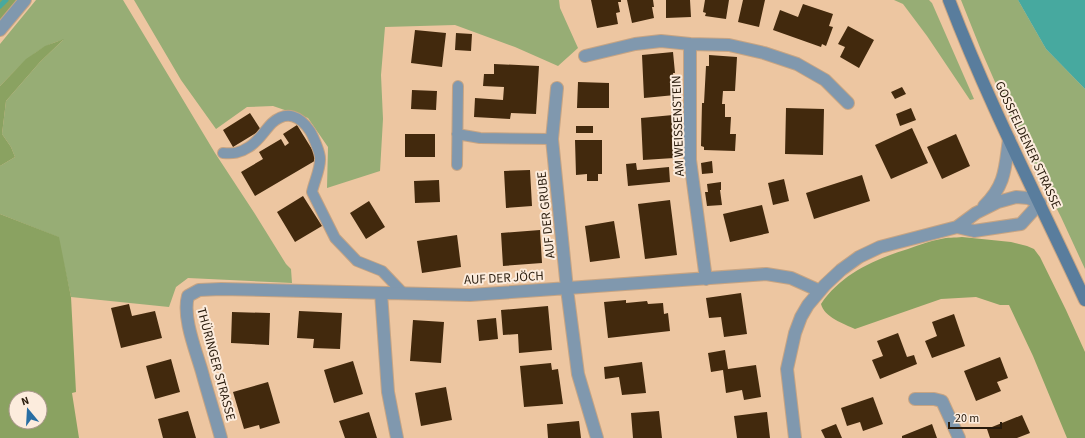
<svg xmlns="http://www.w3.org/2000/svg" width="1085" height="438" viewBox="0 0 1085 438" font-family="'Source Sans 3',sans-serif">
<rect width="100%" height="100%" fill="#edc6a1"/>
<path fill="#97ad75" d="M36,0h87l92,153 40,61 31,50 5,5 1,14 -104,-5 -12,9 -7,20 -98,-10 -13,-60 -58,-23v-48l15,-9 -4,-10 -9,-13 4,-33 34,-39 23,-22c-27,6 -45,28 -63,46v-42z
M134,0h425l1,8 18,40 -20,18 -43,-19 -60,-22 -70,2 -4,48 2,44 -3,52 -53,17 1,-41 -20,-29 -35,-12 -26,1 -31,22 -35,-49z
M894,0h35l3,3 42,96 -4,1 -43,-64 -24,-32z
M961,0h57l28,49 39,40v180l-24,-52 -48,-94 -32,-73z"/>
<path fill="#8aa261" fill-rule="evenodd" d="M0,0h19l-19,25z
M64,39l-24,23 -34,39 -4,33 9,13 4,10 -15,9v-80l26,-27 19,-13z
M0,214l59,23 12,60 5,95 -4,1 7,45h-79zM16,398h24v24h-24z
M962,237l49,5 16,4 7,3 6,8 26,53 19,42v86h-18l-34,-82 -24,-51h-9l-24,-8 -35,2 -86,30c-11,-5 -31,-12 -34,-25 20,-30 54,-45 87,-55 11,-4 22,-8 33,-10 6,-2 14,-1 21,-2z"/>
<path fill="#47a99f" d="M1018,0h67v89l-39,-40z"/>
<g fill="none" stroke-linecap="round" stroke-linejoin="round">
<path stroke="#47a99f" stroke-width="5" d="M0,6l6,-6"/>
</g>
<path fill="#42290d" d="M591,0h30v2h-3l2,10 -4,1 2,11 -21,4z
M627,0h26l1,7h-2l2,11 -22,5z
M666,0h24l1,17 -25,1z
M705,0h24l-3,19 -21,-3 1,-3 -3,-1z
M743,0h22l-6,27 -21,-5z
M803,4l30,10 -4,12 4,1 -7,19 -4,-2 -1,3 -48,-17 7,-20 18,7z
M848,26l26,14 -15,28 -19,-11 5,-10 -7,-3z
M415,30l31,3 -4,34 -31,-4z
M456,33l16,1 -1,17 -16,-1z
M673,52l2,21h-2l2,22 -31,3 -2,-43z
M709,55l28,2 -2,34h-12l-1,13h3v13h6l-1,17h6l-1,17 -31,-1v-3l-3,-1 1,-43h2l2,-37h3z
M494,64l45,2 -3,48 -25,-1 -1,6 -36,-2 1,-19 28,2 1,-13 -21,-1 1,-12h10z
M578,82l31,1v25h-32z
M902,87l4,7 -11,5 -4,-7z
M412,90l25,1 -1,19 -25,-1z
M786,108l38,1 -1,46 -38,-1z
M911,108l5,12 -16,6 -4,-12z
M250,113l11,17 -28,17 -10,-17z
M673,115l1,43 -31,2 -2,-42z
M297,125l21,34 -63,37 -14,-24 22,-13 -4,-7 22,-13 4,7 4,-3 -6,-9z
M576,126h17v7h-17z
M912,128l16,35 -37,16 -16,-34z
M405,134h30v23h-30z
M956,134l14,32 -28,13 -15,-32z
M575,140h27v34h-4v7h-11v-7l-11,1z
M712,161l1,12 -11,1 -1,-11z
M636,163l1,7 32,-3 1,15 -42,4 -2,-22z
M530,170l2,36 -26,2 -2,-37z
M862,175l8,26 -56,18 -8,-26z
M784,179l5,22 -16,4 -5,-22z
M439,180l1,22 -25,1 -1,-22z
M721,182v8h-1l2,15 -15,1 -2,-14h3l-1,-8z
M303,196l19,30 -27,16 -18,-30z
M670,200l7,55 -32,4 -7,-55z
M369,201l16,26 -19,12 -16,-26z
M762,205l7,28 -39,9 -7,-28z
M614,221l6,37 -30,4 -5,-36z
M540,230l2,33 -39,3 -2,-33z
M457,235l4,32 -39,6 -5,-32z
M741,293l6,41 -23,3 -3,-20 -12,1 -3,-20z
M626,300v3l21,-2 1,3 15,-1 1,11 4,-1 2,18 -62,7 -4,-36z
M129,304l3,12 23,-5 7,27 -41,10 -10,-40z
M548,306l4,44 -33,3 -1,-19 -15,1 -2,-25z
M299,311l43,2 -2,36 -27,-1 1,-9 -17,-1z
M232,312l38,1 -1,32 -38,-2z
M954,314l11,32 -33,12 -7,-17 12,-5 -5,-14z
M496,318l2,21 -19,2 -2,-21z
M413,320l31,2 -3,41 -31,-2z
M898,333l9,24 7,-2 3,9 -37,15 -8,-19 11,-4 -6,-15z
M725,350l3,19 28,-4 5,32 -17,3 -2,-10 -16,3 -3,-23 -12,2 -3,-19z
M1000,357l8,21 -11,4 4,9 -25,10 -12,-30z
M171,359l9,33 -25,7 -9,-33z
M353,361l10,33 -29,9 -10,-33z
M642,362l4,31 -24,2 -3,-18 -14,2 -1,-12z
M551,363l1,7 6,-1 5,35 -39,3 -4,-41z
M268,382l12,41 -20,6 -1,-4 -15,4 -11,-37z
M446,387l6,33 -31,6 -6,-33z
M873,397l10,27 -20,7 -3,-9 -13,4 -6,-18z
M188,411l8,27h-33l-5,-19z
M659,411l3,27h-29l-2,-25z
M369,412l8,26h-32l-6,-17z
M767,412l3,26h-33l-3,-22z
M1022,415l8,18 -13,5h-27l-3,-9z
M579,421l2,17h-33l-1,-14z
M836,424l6,14h-17l-4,-8z
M932,424l5,14h-35v-2z"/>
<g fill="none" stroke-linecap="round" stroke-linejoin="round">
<g stroke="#c6a483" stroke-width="12">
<path id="lane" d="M457,134l23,4 72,1
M223,153c10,1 17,0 26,-6 10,-6 15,-16 23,-24 15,-13 28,-7 38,8 3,5 11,23 10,29 0,10 -6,22 -8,32l23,46 22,23 25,10 21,22
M457,165l1,-79"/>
</g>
<g stroke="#c6a483" stroke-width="14">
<path id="street" d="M0,30l25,-30
M585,56l50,-12 26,-3 29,3
M557,88l-5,51 15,150 11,85 19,64
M984,206c22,-21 21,-39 25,-67
M706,279l-16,-119v-116l39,1 35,8 33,11 28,16 23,23
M381,293l7,99 9,46
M915,399h19l8,2 17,37
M221,438c-6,-22 -13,-44 -19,-66 -6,-21 -20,-55 -14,-76l11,-6 22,-1 249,6 296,-21 25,4 29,13
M795,438l-8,-69 8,-36 6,-16 7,-12 17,-20 16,-15 18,-13 21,-10 77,-20 19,-14 22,-11 18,-5 12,1 12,5 -19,21 -47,7 -17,-4"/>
</g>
<g stroke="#c6a483" stroke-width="14">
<path id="secondary" d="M949,0c39,102 90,201 136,300"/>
</g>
<use href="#lane" stroke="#8098ae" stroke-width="10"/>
<use href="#street" stroke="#8098ae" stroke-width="12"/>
<use href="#secondary" stroke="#597d9d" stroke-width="12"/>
</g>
<g text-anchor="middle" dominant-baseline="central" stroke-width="4" stroke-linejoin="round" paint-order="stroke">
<g font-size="13" fill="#291b0c" stroke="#fcecdd">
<text transform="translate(678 126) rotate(-92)">AM WEISSENSTEIN</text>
<text transform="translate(1028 145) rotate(65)">GOSSFELDENER STRASSE</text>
<text transform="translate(546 215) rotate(-96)">AUF DER GRUBE</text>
<text transform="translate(504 278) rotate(-3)">AUF DER JÖCH</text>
<text transform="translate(216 364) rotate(75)">THÜRINGER STRASSE</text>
</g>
</g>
<g transform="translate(28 410) rotate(342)"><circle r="19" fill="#fcecdd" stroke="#a89889"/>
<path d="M0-3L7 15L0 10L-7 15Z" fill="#296ea3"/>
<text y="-6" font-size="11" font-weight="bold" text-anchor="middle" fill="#291b0c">N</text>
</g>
<path d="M949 422v6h52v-6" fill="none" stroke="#291b0c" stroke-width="2"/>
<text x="955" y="422" font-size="12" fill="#291b0c" stroke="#fcecdd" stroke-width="3" paint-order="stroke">20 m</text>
</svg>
